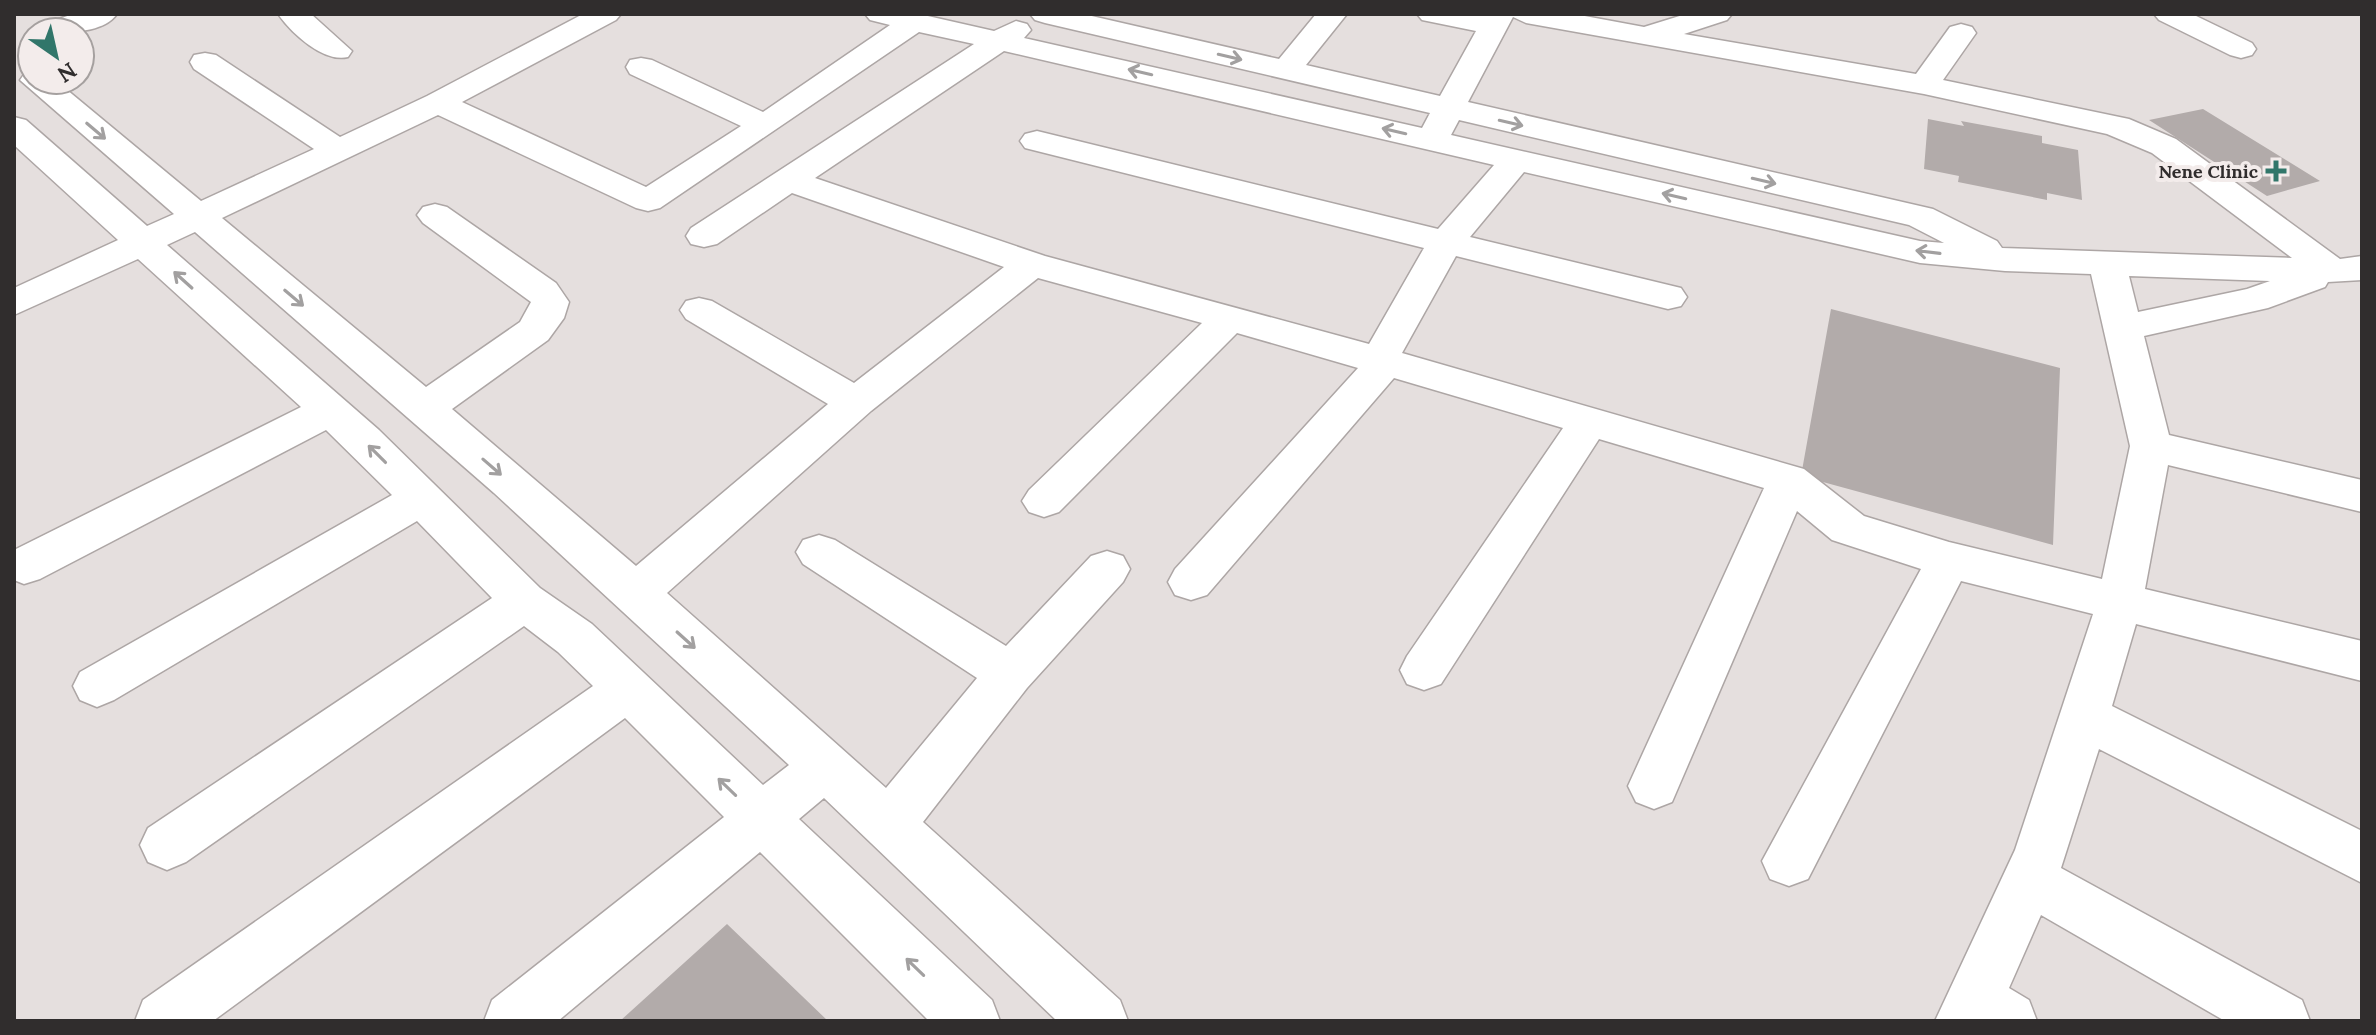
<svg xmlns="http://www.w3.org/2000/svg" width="2376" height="1035" viewBox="0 0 2376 1035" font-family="Lora,serif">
<rect width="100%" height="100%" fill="#e5dfde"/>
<path fill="#b2abaa" d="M2203,109l117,72 -53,15 -118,-76z
M1928,119l36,7 -3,-5 81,15v7l36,7 4,50 -35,-7v7l-89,-18 1,-6 -35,-7z
M1831,309l229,59 -7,177 -252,-69z
M727,924l101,97h-208z"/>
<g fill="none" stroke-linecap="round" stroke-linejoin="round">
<g stroke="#ada6a5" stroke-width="3">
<path id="minor" d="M73,14h44c-16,22 -58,18 -82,18l4,-6z
M278,14h33l41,37 -4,6c-24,6 -56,-23 -70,-43z
M583,14h38l-5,6 -154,82 184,85 95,-61 -111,-52 -4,-7 4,-7 11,-2 11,2 111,52 127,-87 -20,-5 -5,-6h54l75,17 22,-10 11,3 4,6 -7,8 398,90 8,-15 -385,-90 -10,-3 -5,-6h53l196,45 37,-45h31l-41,51 134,31 36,-65 -54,-11 -5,-6h157l70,13 42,-13h46l-5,6 -43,14 232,40 34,-47 11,-3 11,3 4,6 -33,47 186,39 47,20 164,120 22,-3v24l-34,2 -3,5 -57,21 -124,28 25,99 193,45v32l-194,-47 -23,124 217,52v40l-226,-57 -24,82 250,125v52l-263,-134 -38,119 241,132 8,21h-85l-184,-106 -32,73 20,12 8,21h-102l80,-171 78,-236 -132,-33 -153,298 -19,7 -19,-7 -8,-18 159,-292 -89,-29 -35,-29 -125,291 -18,7 -18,-7 -8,-16 136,-298 -165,-49 -158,245 -17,6 -17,-6 -7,-14 7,-14 156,-228 -169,-50 -187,217 -16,5 -16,-5 -7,-13 7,-13 183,-201 -121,-35 -178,179 -15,5 -15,-5 -7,-11 7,-11 173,-167 -164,-45 -167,133 -204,182 219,195 91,-110 -174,-114 -7,-12 7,-12 16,-5 16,5 171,106 85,-90 16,-5 16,5 7,13 -7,13 -96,106 -104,134 197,178 8,21h-71l-233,-223 -25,21 193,181 8,21h-71l-169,-169 -202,169h-74l8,-21 232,-183 -99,-99 -412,303h-78l8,-21 450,-314 -35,-34 -34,-26 -338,236 -19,8 -19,-8 -8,-17 8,-17 344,-230 -75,-77 -303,179 -17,7 -17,-7 -7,-14 7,-14 312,-177 -66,-65 -286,149 -16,5 -10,-4v-30l287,-143 -163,-148 -124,56v-27l104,-48 -104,-95v-28l12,3 121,106 27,-12 -154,-134 5,-7 7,-1v8h23l146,121 113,-52 -120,-80 -4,-7 4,-7 11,-2 11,2 124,82 87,-41zM1513,17l13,6 398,71 183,40 45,19 140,105 -290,-10 -5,-7 -64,-32 -465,-107zM919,32l55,12 -283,184 -5,8 5,8 13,3 13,-3 75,-51 212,74 -150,116 -142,-82 -13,-3 -13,3 -6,9 6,9 142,85 -192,162 -184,-157 96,-69 16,-22 5,-16 -13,-19 -109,-76 -12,-3 -12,3 -6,8 6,8 108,79 -11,20 -94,65 -204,-169 216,-103 198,93 12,3 12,-3zM1004,51l490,114 -56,64 -401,-98 -12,3 -5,7 5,7 399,100 -55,96 -324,-88 -230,-78zM1459,120l450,105 35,18 -24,-2 -469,-106zM1524,172l396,91 85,8 86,3 39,172 -28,133 -153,-37 -85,-26 -60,-47 -402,-116 54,-97 212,53 13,-3 6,-9 -6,-9 -211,-51zM195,232l299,261 295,272 -26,20 -171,-161 -52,-36 -161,-158 -212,-185zM2129,276l141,5 -23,8 -109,23z
M2154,14h38l60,29 4,6 -4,6 -11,3 -11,-3 -71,-35z"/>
</g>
<use href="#minor" fill="#fff" fill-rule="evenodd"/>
</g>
<defs><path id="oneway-shaft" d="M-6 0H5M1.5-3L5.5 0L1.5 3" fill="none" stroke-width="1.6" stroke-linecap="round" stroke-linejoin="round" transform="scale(2)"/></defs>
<g stroke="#a2a0a0">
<use href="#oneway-shaft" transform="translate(1230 57) rotate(13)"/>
<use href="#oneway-shaft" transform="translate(1140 72) rotate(-167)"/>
<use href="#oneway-shaft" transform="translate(1511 123) rotate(13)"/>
<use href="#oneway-shaft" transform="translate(96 131) rotate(40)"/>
<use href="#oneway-shaft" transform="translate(1394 131) rotate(-167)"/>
<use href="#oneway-shaft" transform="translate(1764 181) rotate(13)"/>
<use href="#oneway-shaft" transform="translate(1674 196) rotate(-167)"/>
<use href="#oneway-shaft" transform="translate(1928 252) rotate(-173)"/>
<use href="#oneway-shaft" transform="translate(183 280) rotate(-138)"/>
<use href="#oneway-shaft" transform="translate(294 298) rotate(40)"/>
<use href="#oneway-shaft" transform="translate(377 454) rotate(-135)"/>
<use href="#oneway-shaft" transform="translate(492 467) rotate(41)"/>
<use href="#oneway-shaft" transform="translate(686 640) rotate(42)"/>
<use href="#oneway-shaft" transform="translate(727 787) rotate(-136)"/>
<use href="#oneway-shaft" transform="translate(915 967) rotate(-136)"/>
</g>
<path fill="#31766a" stroke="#f3eceb" stroke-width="3" d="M2272 159h8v8h8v8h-8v8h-8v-8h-8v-8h8z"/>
<g text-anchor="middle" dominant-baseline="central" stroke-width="8" stroke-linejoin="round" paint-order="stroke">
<g font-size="18" font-weight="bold" fill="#302d2d" stroke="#f3eceb" text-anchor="end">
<text x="2258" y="171">Nene Clinic</text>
</g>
</g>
<rect width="2376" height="1035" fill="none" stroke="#302d2d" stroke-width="32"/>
<g transform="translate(56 56) rotate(146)"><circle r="38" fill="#f3eceb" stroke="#a5a09f" stroke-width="2"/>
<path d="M0-6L14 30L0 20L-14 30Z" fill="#31766a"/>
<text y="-12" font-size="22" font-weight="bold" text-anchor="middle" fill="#302d2d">N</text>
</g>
</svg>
